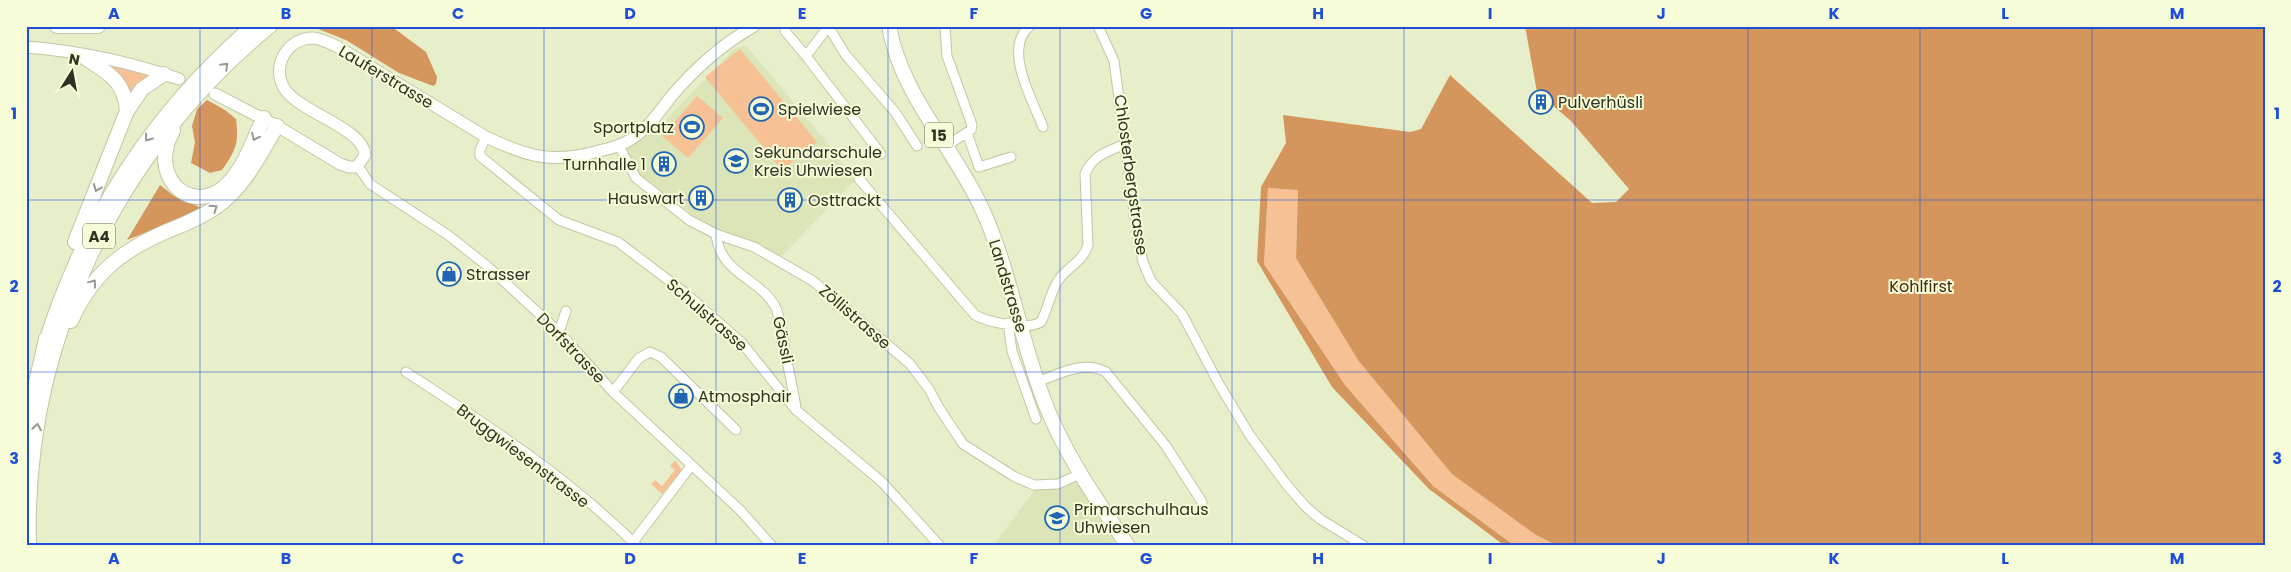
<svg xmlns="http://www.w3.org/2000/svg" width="2291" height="572" viewBox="0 0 2291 572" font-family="Poppins,sans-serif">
<rect width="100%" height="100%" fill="#e7efca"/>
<path fill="#dce5b8" d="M746,45l79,95 30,40 -73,76 -27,-13 -39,-11 -80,-59 -11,-23 38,-27 70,-73z
M1077,482l43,64h-127l43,-58 13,1z"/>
<path fill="#f6c194" d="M740,49l77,93 -35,28 -77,-93z
M107,65l44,10 -20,23z
M697,96l26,22 -35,40 -26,-22z
M1268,188l30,2 -2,68 240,277 22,11h-43l-82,-60 -88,-101 -81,-121z
M675,460l7,10 -20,24 -11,-10 4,-4 7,6 13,-16 -5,-4z"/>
<path fill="#d5965e" d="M316,26h75l35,26 11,25 -1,7 -3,2 -34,-13 -53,-33 -28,-11z
M1525,26h740v520h-707l-22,-11 -84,-61 -94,-114 -62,-102 2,-68 -30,-2 -4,76 81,121 88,101 82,60h-10l-76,-57 -97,-102 -75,-126 4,-74 25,-44 -3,-28 127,17 11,-3 29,-54 142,128 24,-1 13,-13 -58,-68 -34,-29z
M207,100l18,10 11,9c3,24 0,31 -14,51l-12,3 -19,-10 4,-21 -3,-16 5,-17z
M160,185l14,11 30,13 -77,31z"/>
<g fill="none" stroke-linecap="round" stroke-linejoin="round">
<g stroke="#c0c7a4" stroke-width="11">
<path id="minor" d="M828,26l17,28 50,58 22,34
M945,26l2,30 25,69 -1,5 -25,16
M1030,26c-28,22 3,75 13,101
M1098,26l16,35 22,165 7,36 8,19 31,33 37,70 30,50 37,50 19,22 15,13 44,27
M828,27l-22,29 75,98
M785,31l21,25
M967,133l12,34 32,-10
M486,137l-6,13v6l79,64 59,22 66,50 58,51 54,67 86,72 58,64
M619,146l17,32 53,42 27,14 38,13 59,34 97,83 19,25 10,19 24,36 52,33 19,8 24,-1 22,-10
M358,166l12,18 78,51 38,30 73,67 54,60 127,118 32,36
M859,179l116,136c14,8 53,15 66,7 6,-12 9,-26 15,-38 8,-16 27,-21 32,-39l-3,-71c8,-19 22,-22 40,-30
M716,234c4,40 42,43 59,72 5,10 6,23 8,33 4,23 9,46 13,68
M1008,323l4,28 24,68
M559,332l7,-21
M406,372c79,51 164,107 231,174
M1037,382c22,-8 46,-22 69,-10l60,74 36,56
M613,392l26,-34 11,-6 11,5 75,73
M633,542l58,-76"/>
</g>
<g stroke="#c0c7a4" stroke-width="13">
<path id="tertiary" d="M26,47c51,4 104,15 153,32
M215,94l62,32 63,38 9,3h8l8,-12c-1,-27 -67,-43 -81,-67 -13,-23 4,-50 29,-50 9,1 17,5 25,9l148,90c42,20 67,27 113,14 12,-3 25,-6 35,-14 15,-10 25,-25 36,-39 24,-29 51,-53 84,-72"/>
</g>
<g stroke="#c0c7a4" stroke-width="16">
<path id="primary" d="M889,26c12,70 66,122 94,185 27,60 37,126 60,187 20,54 53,101 85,148"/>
</g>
<g stroke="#c0c7a4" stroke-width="16">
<path id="trunk" d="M57,26h41
M82,56c24,16 42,22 45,55
M173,131c-25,42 14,85 50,57 21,-17 29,-47 41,-70
M75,242l52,-131 15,-22 22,-15
M71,321c21,-46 48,-69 94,-89 17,-7 36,-14 51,-25 28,-19 44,-53 61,-81
M44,348c39,-127 108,-235 209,-322
M26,426l20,-87
M29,546c-6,-200 86,-394 241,-520"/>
</g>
<use href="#minor" stroke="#fff" stroke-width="9"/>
<use href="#tertiary" stroke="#fff" stroke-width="11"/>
<use href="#primary" stroke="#fff" stroke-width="14"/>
<use href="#trunk" stroke="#fff" stroke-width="14"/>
</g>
<defs><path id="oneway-chevron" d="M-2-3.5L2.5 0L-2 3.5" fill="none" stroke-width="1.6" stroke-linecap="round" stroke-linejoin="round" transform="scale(1.25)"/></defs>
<g stroke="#979891">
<use href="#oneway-chevron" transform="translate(225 66) rotate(-45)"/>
<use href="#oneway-chevron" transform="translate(255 137) rotate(116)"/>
<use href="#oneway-chevron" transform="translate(148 138) rotate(126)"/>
<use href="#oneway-chevron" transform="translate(97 188) rotate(112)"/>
<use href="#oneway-chevron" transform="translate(214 208) rotate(-35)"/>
<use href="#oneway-chevron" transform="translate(93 283) rotate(-53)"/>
<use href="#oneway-chevron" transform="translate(37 427) rotate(-81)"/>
</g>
<path fill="none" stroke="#1d4ed8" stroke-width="1" stroke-opacity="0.55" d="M200,26v520M372,26v520M544,26v520M716,26v520M888,26v520M1060,26v520M1232,26v520M1404,26v520M1575,26v520M1748,26v520M1920,26v520M2092,26v520M26,200h2239M26,372h2239"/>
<defs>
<g id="building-ring" transform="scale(1.25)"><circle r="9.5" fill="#f5fcd7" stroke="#2164b4" stroke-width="1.5"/><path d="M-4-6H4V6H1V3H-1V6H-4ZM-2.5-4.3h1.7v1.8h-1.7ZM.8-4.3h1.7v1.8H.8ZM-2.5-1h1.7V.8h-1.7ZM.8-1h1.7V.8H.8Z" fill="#2164b4"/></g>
<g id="stadium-ring" transform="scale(1.25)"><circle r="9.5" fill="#f5fcd7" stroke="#2164b4" stroke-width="1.5"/><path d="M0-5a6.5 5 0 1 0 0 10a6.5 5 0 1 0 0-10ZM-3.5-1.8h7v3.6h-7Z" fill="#2164b4"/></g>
<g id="school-ring" transform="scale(1.25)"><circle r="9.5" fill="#f5fcd7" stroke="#2164b4" stroke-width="1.5"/><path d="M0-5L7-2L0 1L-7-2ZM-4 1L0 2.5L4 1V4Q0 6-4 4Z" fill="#2164b4"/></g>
<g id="shop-ring" transform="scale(1.25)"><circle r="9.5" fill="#f5fcd7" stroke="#2164b4" stroke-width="1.5"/><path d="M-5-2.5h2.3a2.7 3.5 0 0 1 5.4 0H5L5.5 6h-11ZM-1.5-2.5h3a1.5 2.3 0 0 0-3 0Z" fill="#2164b4"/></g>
</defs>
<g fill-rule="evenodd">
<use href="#building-ring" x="1541" y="102"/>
<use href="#stadium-ring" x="761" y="109"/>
<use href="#stadium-ring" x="692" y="127"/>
<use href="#school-ring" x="736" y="161"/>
<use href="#building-ring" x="664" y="164"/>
<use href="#building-ring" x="701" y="198"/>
<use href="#building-ring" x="790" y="200"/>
<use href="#shop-ring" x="449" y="274"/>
<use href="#shop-ring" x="681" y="396"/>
<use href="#school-ring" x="1057" y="518"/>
</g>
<g text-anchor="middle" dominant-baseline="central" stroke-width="4" stroke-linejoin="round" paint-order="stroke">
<g fill="#f5fcd7" stroke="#6a6e59" stroke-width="1">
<rect x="925" y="122.5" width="28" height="25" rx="4"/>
<rect x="83" y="223.5" width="32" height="25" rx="4"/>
</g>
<g font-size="15" font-weight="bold" fill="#2f3123">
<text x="939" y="135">15</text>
<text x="99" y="236">A4</text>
</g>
<g font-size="16" fill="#2f3123" stroke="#f5fcd7">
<text transform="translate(386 77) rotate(31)">Lauferstrasse</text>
<text transform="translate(1131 175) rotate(82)">Chlosterbergstrasse</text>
<text transform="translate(1008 286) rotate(73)">Landstrasse</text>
<text transform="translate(707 315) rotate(41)">Schulstrasse</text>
<text transform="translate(855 317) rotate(41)">Zöllistrasse</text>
<text transform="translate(783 340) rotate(78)">Gässli</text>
<text transform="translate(571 348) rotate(46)">Dorfstrasse</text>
<text transform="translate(523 456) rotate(37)">Bruggwiesenstrasse</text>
</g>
<g font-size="16" fill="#2f3123" stroke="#f5fcd7" text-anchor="start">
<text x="1558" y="102">Pulverhüsli</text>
<text x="778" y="109">Spielwiese</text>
<text x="674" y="127" text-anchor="end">Sportplatz</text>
<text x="754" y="152">Sekundarschule<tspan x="754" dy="18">Kreis Uhwiesen</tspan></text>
<text x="646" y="164" text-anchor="end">Turnhalle 1</text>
<text x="684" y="198" text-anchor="end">Hauswart</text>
<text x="808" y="200">Osttrackt</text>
<text x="466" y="274">Strasser</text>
<text x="698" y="396">Atmosphair</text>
<text x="1074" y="509">Primarschulhaus<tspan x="1074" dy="18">Uhwiesen</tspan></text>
</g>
<g font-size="16" fill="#442911" stroke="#f5fcd7">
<text x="1921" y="286">Kohlfirst</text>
</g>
</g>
<rect width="2291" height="572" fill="none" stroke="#f5fcd7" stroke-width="55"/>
<g transform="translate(72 72) rotate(11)" stroke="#f5fcd7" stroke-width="4" paint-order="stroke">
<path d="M0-4L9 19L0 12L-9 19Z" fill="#2f3123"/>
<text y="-8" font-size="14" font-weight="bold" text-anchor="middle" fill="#2f3123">N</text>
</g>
<rect x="28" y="28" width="2236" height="516" fill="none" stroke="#1d4ed8" stroke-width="2"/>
<g font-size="16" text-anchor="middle" font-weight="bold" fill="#1d4ed8">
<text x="114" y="19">A</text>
<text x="286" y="19">B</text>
<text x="458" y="19">C</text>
<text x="630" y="19">D</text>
<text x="802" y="19">E</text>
<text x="974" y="19">F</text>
<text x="1146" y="19">G</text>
<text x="1318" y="19">H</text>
<text x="1490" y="19">I</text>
<text x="1661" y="19">J</text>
<text x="1834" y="19">K</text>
<text x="2005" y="19">L</text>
<text x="2177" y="19">M</text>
<text x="14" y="119">1</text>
<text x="2277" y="119">1</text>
<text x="14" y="292">2</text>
<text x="2277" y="292">2</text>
<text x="14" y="464">3</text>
<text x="2277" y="464">3</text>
<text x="114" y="564">A</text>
<text x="286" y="564">B</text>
<text x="458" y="564">C</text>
<text x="630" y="564">D</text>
<text x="802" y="564">E</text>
<text x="974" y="564">F</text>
<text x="1146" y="564">G</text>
<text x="1318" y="564">H</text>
<text x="1490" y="564">I</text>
<text x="1661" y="564">J</text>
<text x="1834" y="564">K</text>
<text x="2005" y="564">L</text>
<text x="2177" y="564">M</text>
</g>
</svg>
